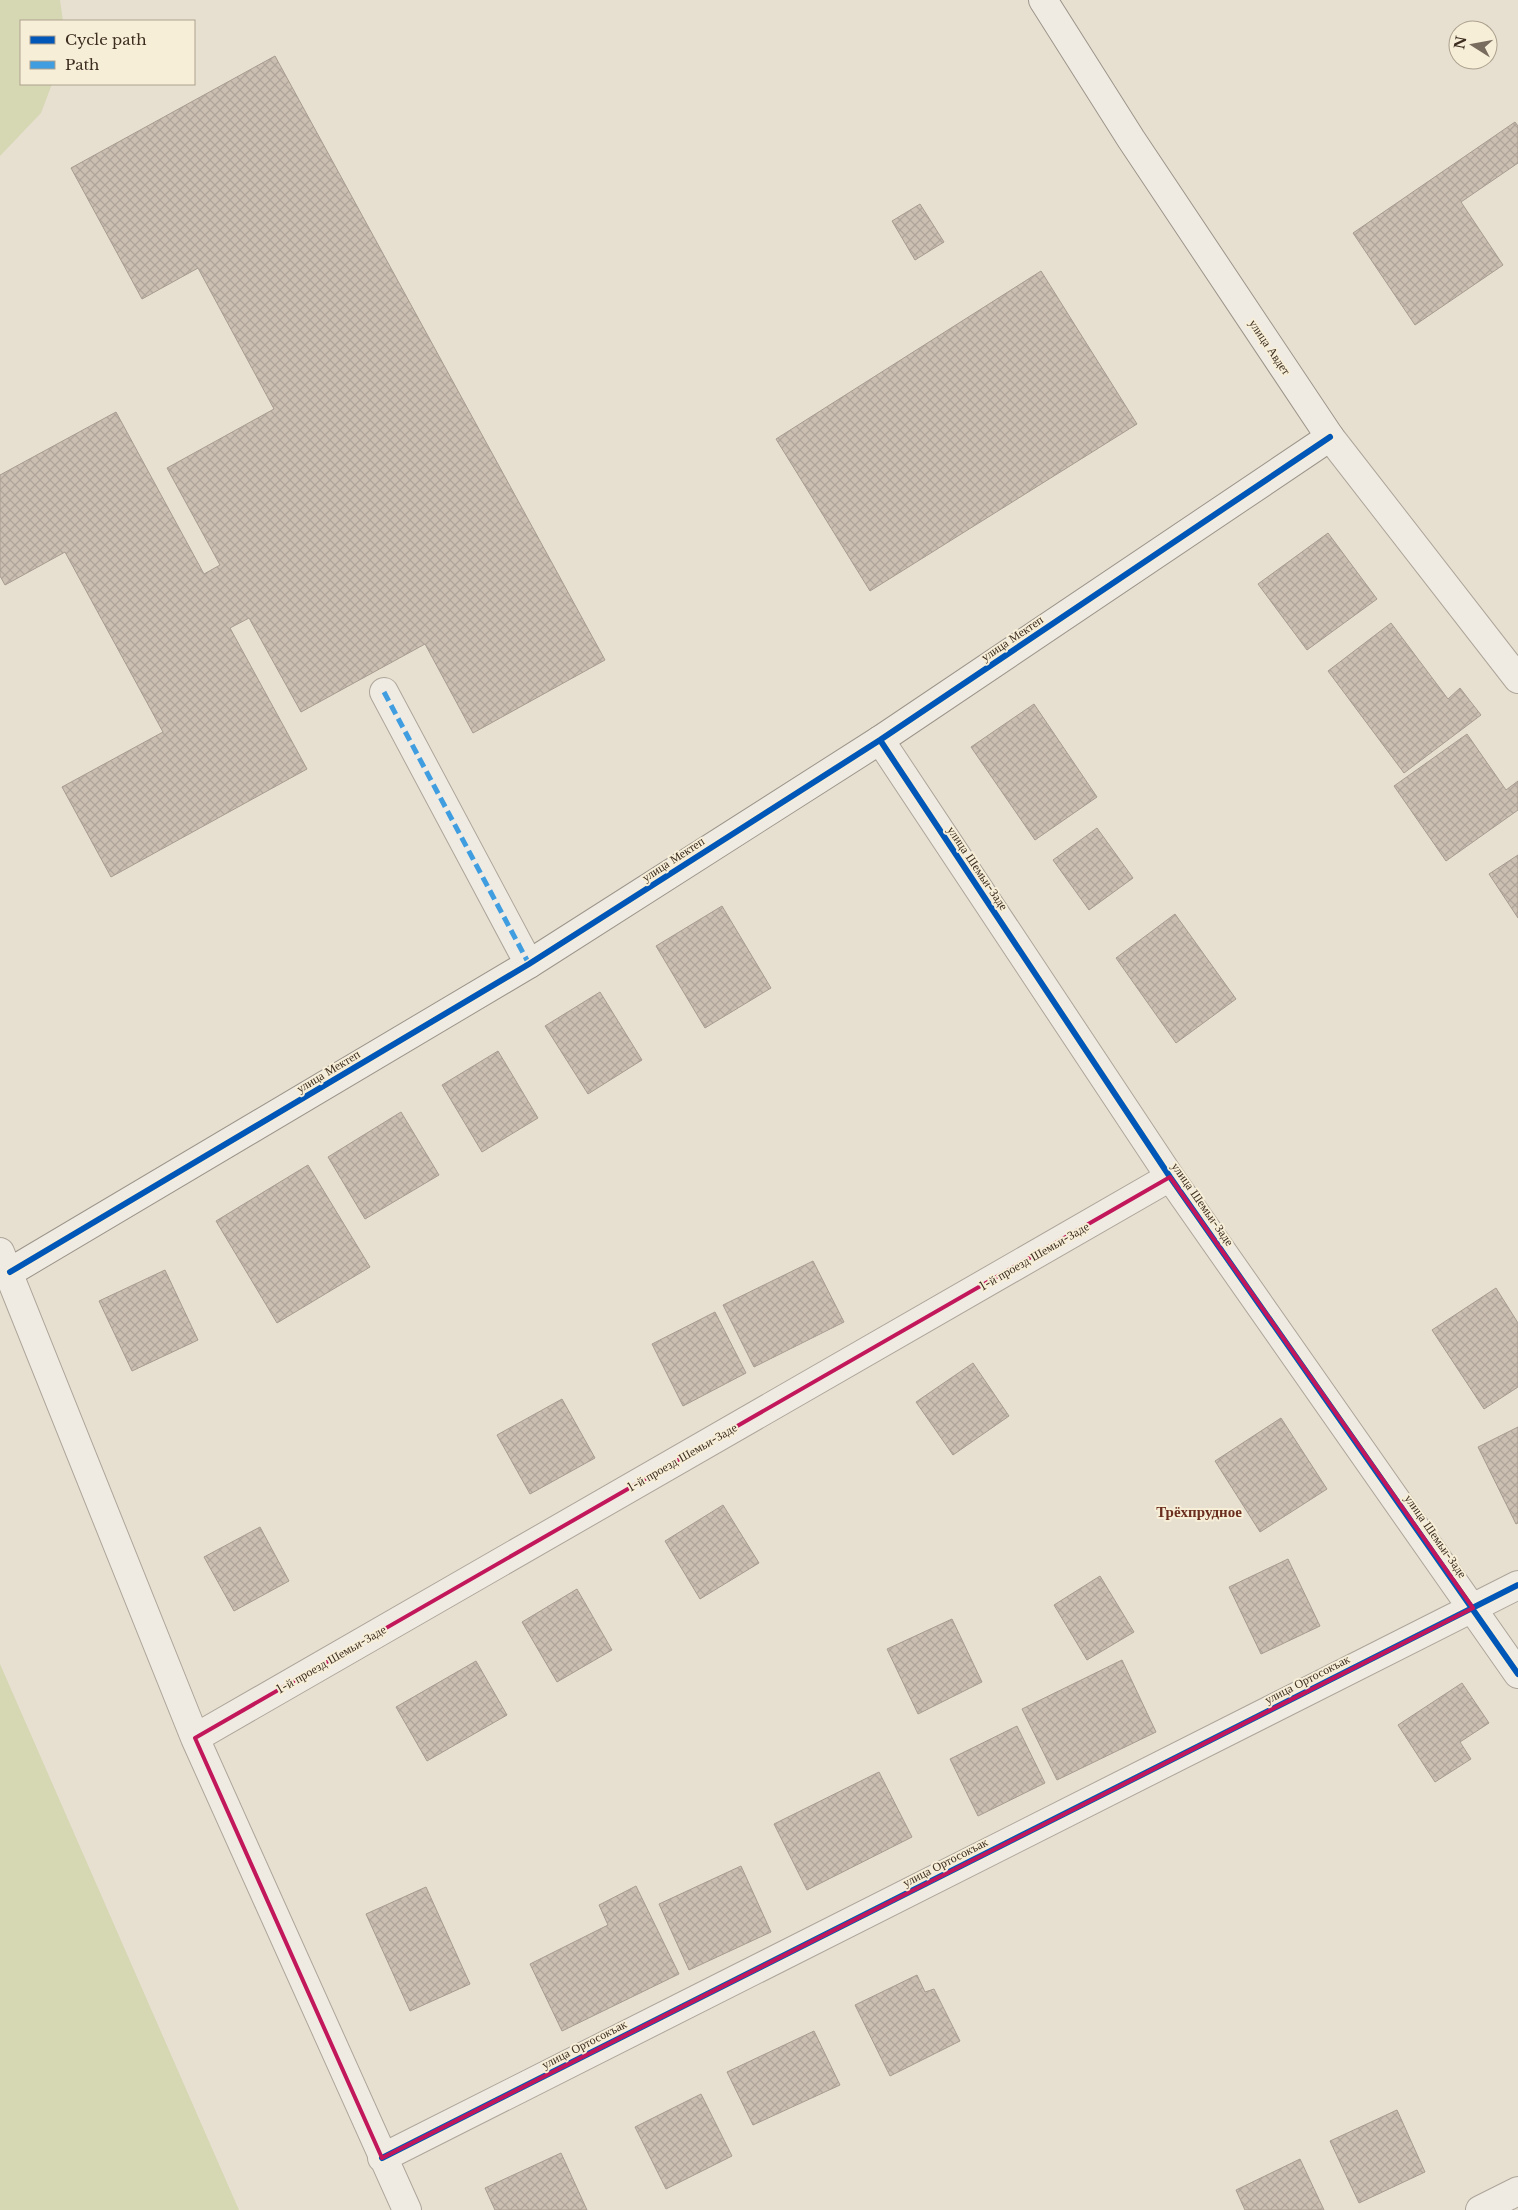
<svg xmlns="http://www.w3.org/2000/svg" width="1518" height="2210" viewBox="0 0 1518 2210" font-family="'Libre Baskerville',serif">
<defs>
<pattern id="building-cross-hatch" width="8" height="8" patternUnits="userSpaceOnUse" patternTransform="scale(1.25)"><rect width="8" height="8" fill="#cbbfb2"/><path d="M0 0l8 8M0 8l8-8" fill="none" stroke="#afa499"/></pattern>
</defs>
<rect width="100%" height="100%" fill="#e7e0d1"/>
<path fill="#d6d7b3" d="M0,0h60l3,21h-42v63h31l-11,29 -41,43z
M0,1664l239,546h-239z"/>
<path fill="url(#building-cross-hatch)" stroke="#a89c90" d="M275,56l330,604 -132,73 -48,-89 -124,68 -52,-94 -19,10 77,141 -196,108 -49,-90 101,-55 -98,-180 -60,33 -5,-9v-101l116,-63 88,162 16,-9 -53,-97 107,-59 -76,-141 -56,31 -71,-131z
M1515,122l3,4v37l-57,39 42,63 -88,60 -62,-92z
M920,204l24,38 -29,18 -23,-39z
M1041,271l96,153 -267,167 -94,-152z
M1328,533l49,66 -70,51 -49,-66z
M1391,623l57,76 12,-11 21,27 -77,58 -76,-102z
M1034,704l63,93 -62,43 -64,-93z
M1467,734l39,56 12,-9v29l-72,51 -52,-75z
M1097,828l36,50 -44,32 -36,-50z
M1518,855v63l-29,-44z
M722,906l49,82 -66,40 -49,-82z
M1175,914l61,85 -60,44 -60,-85z
M600,992l42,68 -54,34 -43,-68z
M498,1051l40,67 -56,34 -40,-67z
M401,1112l38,63 -74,44 -37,-62z
M308,1165l62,102 -93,56 -61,-102z
M813,1261l31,61 -90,45 -31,-62z
M165,1270l33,70 -66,31 -33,-70z
M1496,1288l22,35v64l-34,22 -52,-79z
M715,1312l31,61 -63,33 -31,-62z
M973,1363l36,53 -56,39 -37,-53z
M562,1399l33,59 -65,36 -33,-59z
M1281,1418l46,71 -67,43 -45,-71z
M1518,1427v96l-2,1 -38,-77z
M723,1505l36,58 -59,36 -35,-58z
M260,1527l29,54 -55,30 -30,-54z
M1288,1559l32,67 -59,28 -32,-67z
M1100,1576l34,56 -47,28 -33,-55z
M577,1589l35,61 -55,32 -35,-60z
M952,1619l30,63 -64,32 -31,-65z
M1122,1660l34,72 -99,48 -35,-71z
M476,1661l31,54 -80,46 -31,-54z
M1462,1683l27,40 -29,19 11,17 -36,23 -37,-57z
M1017,1726l28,57 -67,33 -28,-57z
M879,1772l33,65 -105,53 -33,-66z
M741,1866l30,66 -82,38 -30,-66z
M636,1886l43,88 -117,57 -32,-67 78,-39 -9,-20z
M426,1887l44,97 -60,27 -44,-97z
M917,1975l8,17 9,-3 26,52 -70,35 -35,-71z
M814,2031l26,54 -87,40 -26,-53z
M701,2094l31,62 -66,33 -31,-62z
M1397,2110l28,62 -66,31 -29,-62z
M561,2153l26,57h-92l-10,-22z
M1300,2159l24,51h-79l-9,-20z"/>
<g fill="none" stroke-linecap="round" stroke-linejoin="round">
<g stroke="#ada599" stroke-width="30">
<path id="street" d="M1330,437l188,242
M384,692l145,272
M880,740l290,437 348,497
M0,1252l195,486 212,472
M195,1738l975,-561
M382,2158l1136,-573
M1480,2210l38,-19"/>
</g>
<g stroke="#9c958a" stroke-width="30">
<path id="secondary" d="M10,1272l519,-308 351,-224 450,-303 -199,-298 -88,-139"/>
</g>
<use href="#street" stroke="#efebe3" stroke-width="28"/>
<use href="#secondary" stroke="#efebe3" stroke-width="28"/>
<path stroke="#3f9de0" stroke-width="5" stroke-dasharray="10 5" stroke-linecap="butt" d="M384,692l145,272"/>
<g stroke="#f7eed8" stroke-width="9">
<path id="cycleway" d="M880,740l290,437 348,497
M10,1272l519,-308 351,-224 450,-303
M382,2158l1136,-573"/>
</g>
<use href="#cycleway" stroke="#0057b8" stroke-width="6"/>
</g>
<path fill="none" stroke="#c2185b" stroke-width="4" stroke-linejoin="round" d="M1170,1177l303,431 -1091,550 -187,-420z"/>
<g text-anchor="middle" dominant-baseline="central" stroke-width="4" stroke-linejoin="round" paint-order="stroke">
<g font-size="12" fill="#3d2e20" stroke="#f7eed8">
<text transform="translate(1270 347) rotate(56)">улица Авдет</text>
<text transform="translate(1012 638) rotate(-34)">улица Мектеп</text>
<text transform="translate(673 859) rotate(-33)">улица Мектеп</text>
<text transform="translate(978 868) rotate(56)">улица Шемьи-Заде</text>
<text transform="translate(328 1071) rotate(-31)">улица Мектеп</text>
<text transform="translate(1203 1204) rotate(55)">улица Шемьи-Заде</text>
<text transform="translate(1034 1256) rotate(-30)">1-й проезд Шемьи-Заде</text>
<text transform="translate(682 1457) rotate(-30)">1-й проезд Шемьи-Заде</text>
<text transform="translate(1436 1536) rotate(55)">улица Шемьи-Заде</text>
<text transform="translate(331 1659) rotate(-30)">1-й проезд Шемьи-Заде</text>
<text transform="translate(1307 1679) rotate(-27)">улица Ортосокъак</text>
<text transform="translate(945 1862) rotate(-27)">улица Ортосокъак</text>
<text transform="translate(584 2044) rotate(-27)">улица Ортосокъак</text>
</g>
<g font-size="15" font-weight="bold" fill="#6b2e1e" stroke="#f7eed8">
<text x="1199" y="1511">Трёхпрудное</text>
</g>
</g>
<rect x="20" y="20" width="175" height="65" fill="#f7eed8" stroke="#ada18e"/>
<rect x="30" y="36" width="25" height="8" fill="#0057b8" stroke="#ada18e"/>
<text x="65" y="45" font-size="15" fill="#3d2e20">Cycle path</text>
<rect x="30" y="61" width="25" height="8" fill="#3f9de0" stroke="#ada18e"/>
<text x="65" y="70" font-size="15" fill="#3d2e20">Path</text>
<g transform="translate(1473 45) rotate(281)"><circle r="24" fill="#f7eed8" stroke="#ada18e"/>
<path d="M0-4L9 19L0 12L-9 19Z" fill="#786c5e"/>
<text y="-8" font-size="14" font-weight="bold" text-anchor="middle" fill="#3d2e20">N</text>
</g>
</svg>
